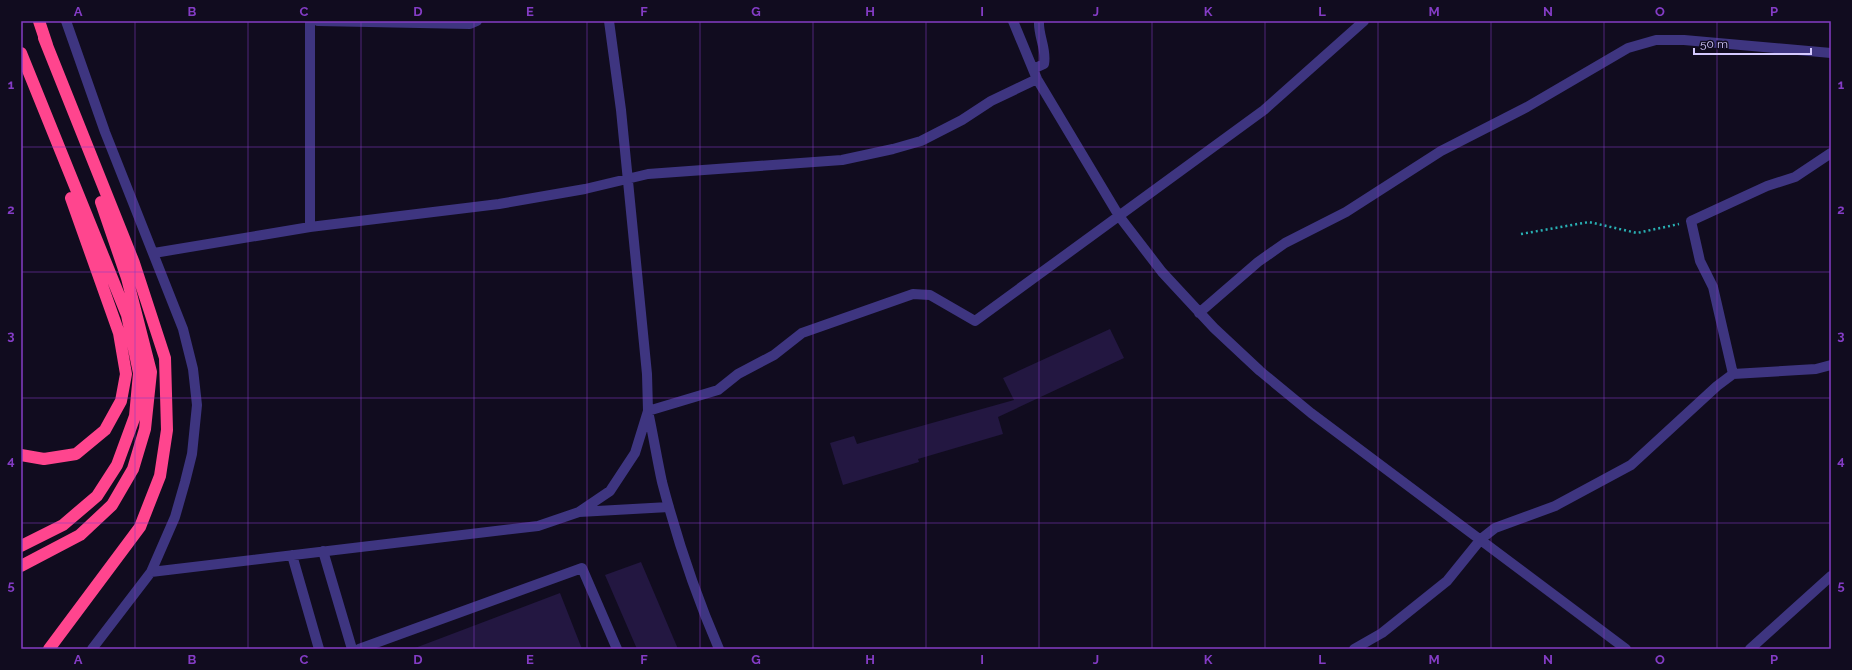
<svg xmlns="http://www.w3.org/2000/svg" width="1852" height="670" viewBox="0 0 1852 670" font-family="Raleway,sans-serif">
<rect width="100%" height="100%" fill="#110c1f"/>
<path fill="#231741" d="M1110,329l14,29 -126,59 5,17 -85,25 1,3 -76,23 -13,-42 24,-7 3,8 157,-44 -11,-22z
M641,562l37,87h-41l-32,-74z
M560,593l22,56h-167v-1z"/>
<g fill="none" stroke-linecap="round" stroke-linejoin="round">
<path stroke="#29b0b3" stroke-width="2.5" stroke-dasharray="2 3" stroke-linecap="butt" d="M1521,234l68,-12 48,11 42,-9"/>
<path stroke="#3e3580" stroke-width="10" d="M66,21l39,111 78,197 10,40 4,36 -5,49 -7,28 -10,35 -24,55 -59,77
M318,21l152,3 7,-3
M1013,21l24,58 82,137 43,56 52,56 46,43 51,42 315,236
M1033,69l11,-5c3,-15 -6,-28 -5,-43
M310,227v-206
M154,253l156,-26 189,-23 86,-15 63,-15 194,-14 51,-11 28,-8 41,-21 29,-19 46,-22
M1199,313l59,-51 27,-19 61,-31 95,-61 86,-44 101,-59 28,-8h28l147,13
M1733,374l-20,-87 -13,-26 -9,-40 76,-35 28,-9 36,-24
M579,512l90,-5
M323,551l29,98
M292,555l27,94
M151,572l387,-46 41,-14 31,-21 25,-38 13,-42 -1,-37 -26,-264 -12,-89
M359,649l223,-81 35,81
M719,649c-23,-53 -42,-110 -57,-167 -5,-23 -9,-48 -14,-71l70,-21 20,-16 36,-19 28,-22 111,-39 17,1 45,26 289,-211 100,-89
M1354,649l28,-16 65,-52 34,-42 14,-11 60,-22 76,-41 86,-79 16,-12 83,-5 15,-4
M1750,649l81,-73"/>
<path stroke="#ff458e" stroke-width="12" d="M39,21l8,24
M44,38l90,225 31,95 2,72 -7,46 -20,51 -91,122
M21,53l106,262 12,58 -4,43 -18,49 -20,31 -34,29 -42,21
M21,455l23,4 32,-5 29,-24 16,-29 5,-27 -7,-41 -48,-135
M21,566l59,-31 32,-30 21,-36 12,-40 6,-57 -24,-94 -26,-76"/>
</g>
<path fill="none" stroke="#843cc5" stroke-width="1" stroke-opacity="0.55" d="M135,21v628M248,21v628M361,21v628M474,21v628M587,21v628M700,21v628M813,21v628M926,21v628M1039,21v628M1152,21v628M1265,21v628M1378,21v628M1491,21v628M1604,21v628M1717,21v628M21,147h1810M21,272h1810M21,398h1810M21,523h1810"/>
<rect width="1852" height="670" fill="none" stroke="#110c1f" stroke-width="44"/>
<path d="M1694 48v6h117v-6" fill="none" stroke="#d5caff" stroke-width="2"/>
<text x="1700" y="48" font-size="12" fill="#d5caff" stroke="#110c1f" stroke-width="3" paint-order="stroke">50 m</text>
<rect x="22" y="22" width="1808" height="626" fill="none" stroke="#843cc5" stroke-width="1.5"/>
<g font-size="13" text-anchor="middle" font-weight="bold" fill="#843cc5">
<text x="78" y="16">A</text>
<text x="192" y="16">B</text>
<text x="304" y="16">C</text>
<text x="418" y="16">D</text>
<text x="530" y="16">E</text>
<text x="644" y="16">F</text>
<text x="756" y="16">G</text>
<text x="870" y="16">H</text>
<text x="982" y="16">I</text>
<text x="1096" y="16">J</text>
<text x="1208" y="16">K</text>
<text x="1322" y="16">L</text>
<text x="1434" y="16">M</text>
<text x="1548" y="16">N</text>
<text x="1660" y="16">O</text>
<text x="1774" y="16">P</text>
<text x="11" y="89">1</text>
<text x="1841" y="89">1</text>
<text x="11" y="214">2</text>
<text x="1841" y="214">2</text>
<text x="11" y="340">3</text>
<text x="1841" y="340">3</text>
<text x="11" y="465">4</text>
<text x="1841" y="465">4</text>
<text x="11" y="590">5</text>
<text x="1841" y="590">5</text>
<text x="78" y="664">A</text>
<text x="192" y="664">B</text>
<text x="304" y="664">C</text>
<text x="418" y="664">D</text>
<text x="530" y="664">E</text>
<text x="644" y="664">F</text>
<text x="756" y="664">G</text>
<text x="870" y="664">H</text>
<text x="982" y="664">I</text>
<text x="1096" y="664">J</text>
<text x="1208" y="664">K</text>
<text x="1322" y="664">L</text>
<text x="1434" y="664">M</text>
<text x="1548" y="664">N</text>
<text x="1660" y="664">O</text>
<text x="1774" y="664">P</text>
</g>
</svg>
